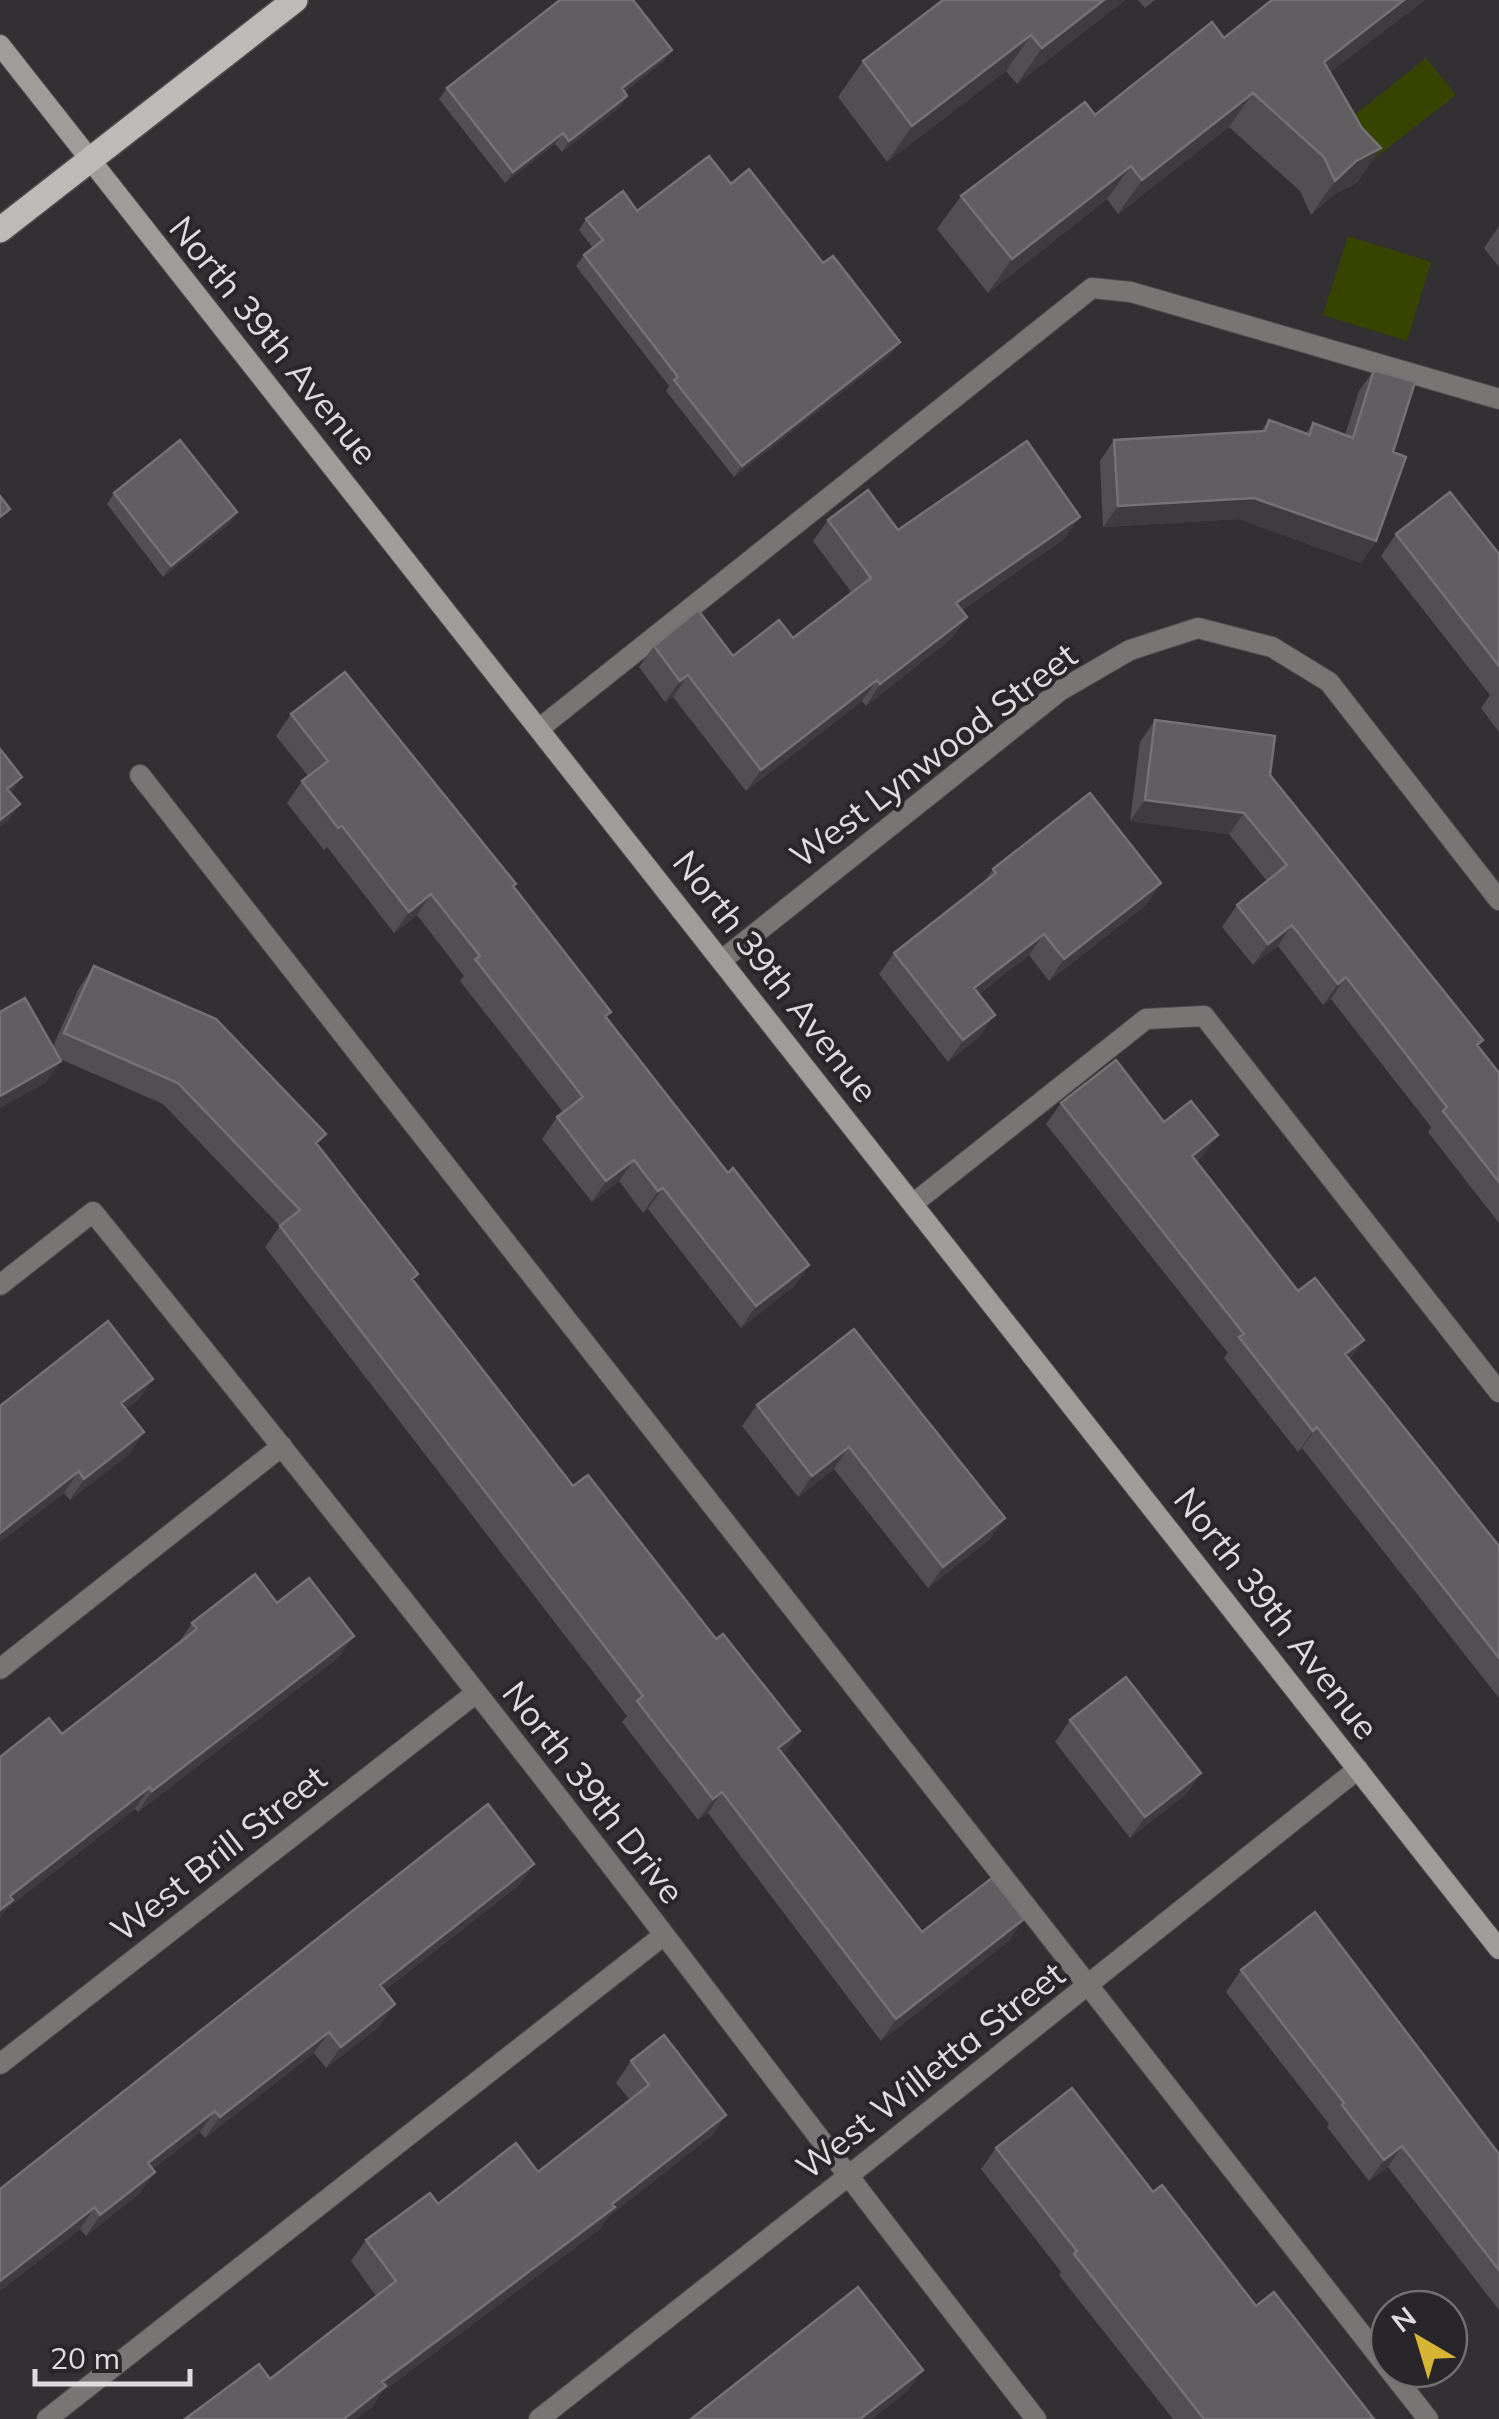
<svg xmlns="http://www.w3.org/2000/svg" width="1499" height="2419" viewBox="0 0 1499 2419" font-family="Mulish,sans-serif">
<rect width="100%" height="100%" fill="#333033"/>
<path fill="#364400" d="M1426,58l30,37 -85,66 -28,-37z
M1348,236l83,26 -24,79 -84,-26z"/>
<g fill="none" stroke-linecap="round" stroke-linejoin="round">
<g stroke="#4e4c4e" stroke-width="22">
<path id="lane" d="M540,728l552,-440 39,4 368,107
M140,775l1288,1644
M914,1203l232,-184 58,-3 295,376
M0,1669l282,-223
M47,2419l617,-484"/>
</g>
<g stroke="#4e4c4e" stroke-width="22">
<path id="street" d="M722,960l339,-270 69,-40 68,-22 74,19 57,35 170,218
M0,1285l93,-73c194,240 386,480 573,725 123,161 245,322 370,482
M0,2064l476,-371
M539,2419l308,-242 511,-408"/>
</g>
<g stroke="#4e4c4e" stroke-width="22">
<path id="secondary" d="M0,45l1499,1904"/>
</g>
<g stroke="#4e4c4e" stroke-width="28">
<path id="primary" d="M0,230l295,-230"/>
</g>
<use href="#lane" stroke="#777674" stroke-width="20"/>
<use href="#street" stroke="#777674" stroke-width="20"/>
<use href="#secondary" stroke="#9e9d9a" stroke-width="20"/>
<use href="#primary" stroke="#bcbbb7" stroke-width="25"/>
</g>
<path fill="#524f52" d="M1125,0l-108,84 -11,-13 -119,91 -49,-65 25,-36z
M1138,0h17l-10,8z
M1272,0h153l-95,72 28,110 -25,13 -22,20 -11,-24 -71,-64 -111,87 -11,-15 -119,94 -51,-64 24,-33 263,-158z
M664,61l-40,31 3,4 -7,11 -58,45 -7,-8 -50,39 -66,-84 8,-11z
M731,184l161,169 -158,124 -68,-86 3,-5 -93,-120 8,-11 9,-7 -14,-18 7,-11 51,-8z
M1499,226v41l-15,-19z
M1374,370l19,82 -17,89 -15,22 -122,-44 -136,8 -3,-66 14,-21 147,-9 8,-11 37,13 7,-10 32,12 14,-44z
M114,493l123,19 -7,11 -67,54 -56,-73z
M828,520l70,10 167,8 -103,72 5,7 -15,21 -86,68 -4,-5 -116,90 -73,-94 -8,5 -26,-35 15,-21 79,10 60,-18 59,-45 -39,-52z
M1396,534l103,20v178l-18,-24 9,-13 -109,-139z
M291,714l225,170 -2,4 97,124 -4,6 121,155 81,92 -15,21 -53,42 -93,-119 -5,4 -24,-32 -27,21 -50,-63 15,-22 6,-5 -103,-131 4,-5 -47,-61 -23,18 -67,-86 -3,3 -37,-47 15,-22 6,-5 -32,-40z
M1155,720l115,55 229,298v150l-71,-91 3,-5 -100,-128 -8,6 -45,-59 -25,19 -31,-38 15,-22 30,-24 -38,-47 -99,-13 10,-79z
M993,869l168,14 -15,22 -97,76 -20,-26 -50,39 1,42 -32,26 -69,-88 15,-21 89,-70z
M94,966l224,180 95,135 160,205 227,245 -17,23 139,178 88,8 -129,101 -173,-228 -10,7 -76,-98 5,-6 -362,-469 15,-21 -117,-122 -103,-45 -14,23 -46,26v-96l53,34 26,-58z
M1061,1103l103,19 39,34 -6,5 153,199 149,186v152l-197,-250 -4,4 -74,-94 4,-5 -182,-229z
M153,1379l-15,21 -12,9 18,23 -15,22 -59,46 -6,-7 -64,49z
M757,1405l248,113 -15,21 -62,49 -94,-119 -36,28 -56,-71z
M277,1603l62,54 -201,155 -3,-3 -129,100 -6,9 62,-184 116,-90 14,-21z
M1070,1720l131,53 -15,21 -56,44 -75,-96z
M534,1864l-15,21 -135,106 -4,35 -54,42 -12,-15 -109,85 -5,-6 -47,37 -13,24 -54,43 -6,-7 -80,62v-102z
M1241,1970l258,184v156l-111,-143 -19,14 -42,-54 2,-3 -103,-132z
M631,2061l95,54 -15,21 -103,81 -8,12 -218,163 -11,16 -101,-29 106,-83 -25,-35 15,-21 72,-36 100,-32 92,-72 -14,-17z
M996,2148l157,44 103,114 118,113h-201l-114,-144 2,-3 -80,-103z"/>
<path fill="#3f3c40" d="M1104,0h21l-108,84 25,-36z
M1404,0h21l-125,95 24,-33z
M1031,35l-25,36 -119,91 25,-36z
M672,50l-8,11 -50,38 8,-11z
M1253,93l-24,34 -111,87 24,-34z
M627,96l-7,11 -58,45 7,-11z
M563,133l-8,11 -50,39 8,-11z
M1381,148l-23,34 -25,13 -22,20 24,-34 21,-20z
M1131,166l-24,33 -119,94 24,-34z
M900,342l-8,11 -158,124 8,-11z
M1254,498l122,43 -15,22 -122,-44 -136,8 15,-21z
M237,512l-7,11 -67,54 8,-11z
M1080,517l-15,21 -124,86 15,-21z
M967,617l-15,21 -86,68 14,-22z
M688,675l-15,22 -8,5 15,-21z
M877,680l-15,21 -116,90 15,-21z
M22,777l-11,16 -4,-4z
M1145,800l99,13 -15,21 -99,-13z
M20,804l-11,16 -9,7v-7z
M1161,883l-15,22 -97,76 15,-22z
M431,894l-14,21 -23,18 15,-21z
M1292,925l-14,21 -25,19 15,-21z
M1044,934l-15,21 -70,54 15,-21z
M1346,977l-15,22 -8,6 15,-21z
M995,1015l-15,21 -32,26 15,-22z
M61,1061l-15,21 -46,26v-12z
M1218,1135l-15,21 -26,21 15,-21z
M634,1160l-15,21 -27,21 14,-21z
M663,1188l-15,21 -5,4 15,-22z
M809,1265l-15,21 -53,42 15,-22z
M1364,1340l-15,21 -4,-7z
M153,1379l-15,21 -32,25 15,-22z
M1317,1427l-15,21 -4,4 15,-21z
M144,1432l-15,22 -59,46 14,-21z
M849,1447l-15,22 -36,28 14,-21z
M79,1471l-15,22 -64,49v-9z
M1005,1518l-15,21 -62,49 15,-21z
M354,1636l-15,21 -201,155 14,-21z
M800,1731l-15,22 -21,16 14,-21z
M1201,1773l-15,21 -56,44 15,-21z
M150,1787l-15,22 -129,100 -6,9v-8l10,-14z
M722,1792l-14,21 -10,7 15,-21z
M534,1864l-15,21 -154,121 15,-21z
M1024,1919l-14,21 -129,101 15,-22z
M395,2004l-15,22 -54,42 15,-21z
M329,2032l-15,21 -109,85 15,-21z
M215,2111l-15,21 -66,52 14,-21z
M726,2115l-15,21 -103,81 -8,12 -218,163 -11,16 -15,11h-12l38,-37z
M1402,2146l-14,21 -19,14 15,-21z
M155,2172l-15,21 -54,43 14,-21z
M95,2207l-15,22 -80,62v-10z
M923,2370l-15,21 -36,28h-12z"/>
<path fill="#615e62" stroke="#747275" stroke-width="2.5" d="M560,0h73l39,50 -50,38 5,8 -58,45 -6,-8 -50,39 -66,-84z
M943,0h161l-62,48 -11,-13 -119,91 -49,-65z
M1272,0h132l-80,62 38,66 19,20 -25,13 -21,20 -11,-24 -71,-64 -111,87 -11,-14 -119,93 -51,-63 124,-94 10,13 117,-93 12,16z
M709,156l22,28 18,-15 74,94 10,-7 67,86 -158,124 -68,-86 4,-3 -94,-122 19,-15 -17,-21 37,-28 14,20z
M1374,370l41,12 -22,70 13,5 -30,84 -122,-43 -136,8 -4,-66 151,-9 4,-11 41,15 3,-12 40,15z
M180,440l57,72 -66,54 -57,-73z
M1027,441l53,76 -124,86 11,14 -87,67 -3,-4 -116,90 -73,-95 -8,6 -26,-35 44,-36 35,46 46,-36 14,18 78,-60 -43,-58 40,-30 30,40z
M1450,492l49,62v112l-103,-132z
M0,496l10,13 -10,8z
M345,672l171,212 -3,2 98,126 -6,4 123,157 5,-5 76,97 -53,41 -93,-118 -5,3 -24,-31 -28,21 -49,-64 26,-20 -108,-138 5,-3 -49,-62 -22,18 -67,-86 -4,2 -36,-47 26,-20 -37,-47z
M1155,720l120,16 -5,39 213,265 -6,5 22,28v109l-56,-71 4,-4 -101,-130 -8,7 -46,-59 -24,19 -31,-39 50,-40 -43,-52 -99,-13z
M0,749l22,28 -15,12 13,15 -20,16z
M1090,793l71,90 -97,76 -20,-25 -70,54 21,27 -32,25 -69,-87 102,-80 -3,-4z
M94,966l122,53 110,115 -10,9 102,131 -6,5 161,207 15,-11 128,164 7,-5 77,97 -22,17 144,184 70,-54 32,41 -128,100 -174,-227 -9,7 -76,-98 6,-5 -363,-470 20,-16 -122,-127 -114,-50z
M25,998l36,63 -61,35v-84z
M1116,1060l48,62 27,-21 27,34 -26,21 106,135 17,-13 49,62 -19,14 154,192v112l-182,-231 -4,4 -74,-94 5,-3 -183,-231z
M108,1321l45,58 -32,24 23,29 -60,47 -5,-8 -79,62v-127z
M854,1329l151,189 -62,49 -94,-120 -37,29 -55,-71z
M255,1574l22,29 32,-25 45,58 -202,155 -2,-4 -140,109 3,4 -13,10v-153l49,-39 13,16 135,-105 -5,-6z
M1126,1677l75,96 -56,44 -75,-97z
M488,1804l46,60 -154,121 15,19 -54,43 -12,-15 -109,85 -5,-6 -67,52 7,9 -55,43 -5,-8 -95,74v-92z
M1315,1912l184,242v116l-97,-124 -18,14 -42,-55 2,-2 -103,-133z
M664,2035l62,80 -114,89 3,3 -233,175 4,4 -42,33h-159l74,-55 11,15 126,-98 -30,-41 64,-47 8,11 78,-61 22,29 111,-87 -18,-24z
M1072,2088l81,104 9,-7 94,121 18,-14 100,127h-170l-130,-165 3,-3 -81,-103z
M858,2287l65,83 -63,49h-169z"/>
<g text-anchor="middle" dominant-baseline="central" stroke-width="8" stroke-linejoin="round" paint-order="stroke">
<g font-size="35" fill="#dedcde" stroke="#292629">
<text transform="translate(274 340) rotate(51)">North 39th Avenue</text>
<text transform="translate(933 755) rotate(-37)">West Lynwood Street</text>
<text transform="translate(776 976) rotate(52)">North 39th Avenue</text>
<text transform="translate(1277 1613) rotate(52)">North 39th Avenue</text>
<text transform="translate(594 1792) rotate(52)">North 39th Drive</text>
<text transform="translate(218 1853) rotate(-38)">West Brill Street</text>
<text transform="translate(930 2070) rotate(-38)">West Willetta Street</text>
</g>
</g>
<g transform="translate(1419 2339) rotate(322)"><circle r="48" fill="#292629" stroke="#716f71" stroke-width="2.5"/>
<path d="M0-8L18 38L0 25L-18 38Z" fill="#d6b534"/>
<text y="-15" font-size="28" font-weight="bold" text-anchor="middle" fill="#dedcde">N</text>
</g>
<path d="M35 2369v15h155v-15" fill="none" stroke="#dedcde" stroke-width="5"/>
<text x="50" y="2369" font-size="30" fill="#dedcde" stroke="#292629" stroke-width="8" paint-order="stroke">20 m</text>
</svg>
